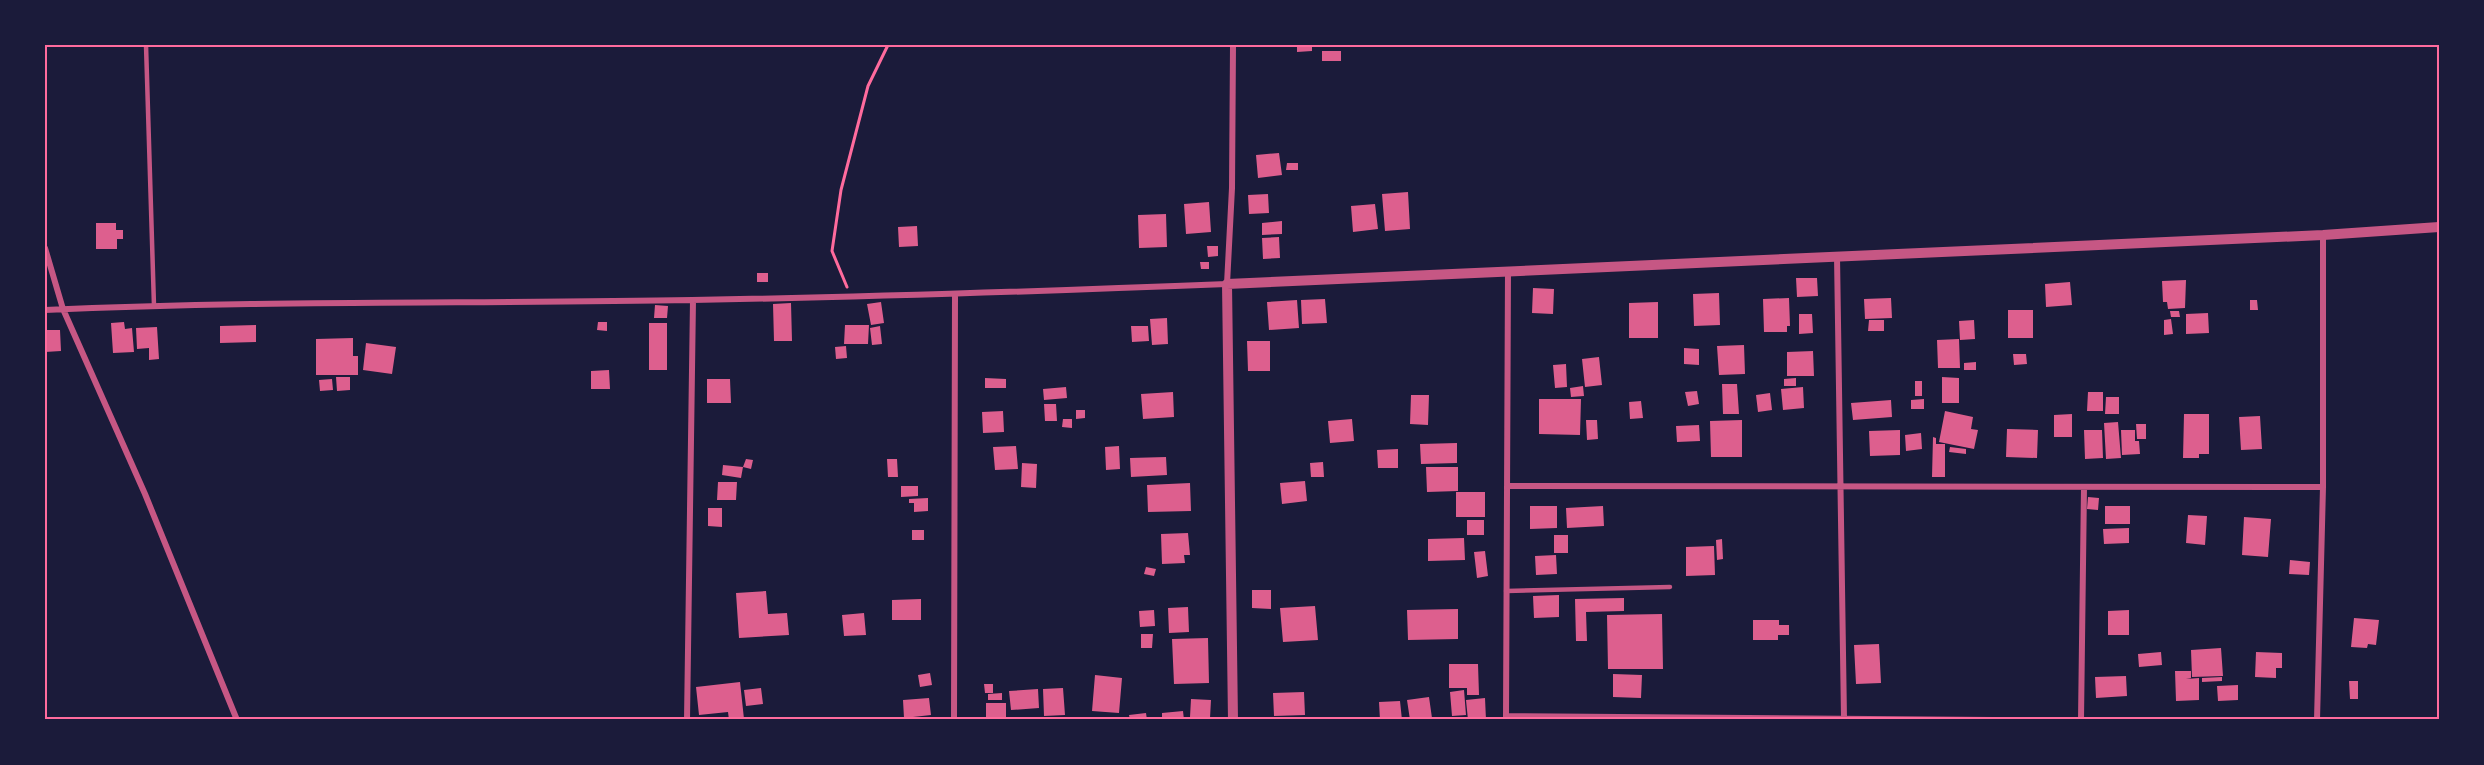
<svg xmlns="http://www.w3.org/2000/svg" width="2484" height="765" viewBox="0 0 2484 765" font-family="'PT Sans',sans-serif">
<rect width="100%" height="100%" fill="#1b1b3a"/>
<path fill="#dd5f8e" d="M1297,45h15v6l-15,1z
M1322,51h19v10h-19z
M1279,153l3,22 -24,3 -2,-23z
M1287,163h11v7h-12z
M1408,192l2,37 -25,2 -3,-37z
M1268,194l1,19 -20,1 -1,-19z
M1209,202l2,30 -25,2 -2,-30z
M1375,204l3,25 -25,3 -2,-26z
M1166,214l1,33 -28,1 -1,-33z
M1282,221v13l-20,1v-12z
M96,223h20v7h7v9h-6v10h-21z
M917,226l1,20 -19,1 -1,-20z
M1279,237l1,21 -17,1 -1,-21z
M1207,246h11v10l-10,1z
M1200,262h9v7h-8z
M757,273h11v9h-11z
M1796,278h21l1,18 -21,1z
M2186,280l-1,28 -17,1 -1,-7h-4l-1,-21z
M2070,282l2,23 -26,2 -1,-23z
M1533,288l21,1 -1,25 -21,-1z
M1719,293l1,32 -26,1 -1,-32z
M1789,298l1,28h-3v6h-23l-1,-33z
M1891,298l1,20 -27,1 -1,-20z
M1325,299l2,24 -25,1 -1,-24z
M1297,300l2,28 -30,2 -2,-28z
M2250,300h7l1,10h-8z
M881,302l3,21 -13,2 -4,-21z
M1658,302v36h-29v-35z
M791,303l1,38h-18l-1,-37z
M655,305l13,1 -1,12h-13z
M2008,310h25v28h-25z
M2170,311h9l1,6h-9z
M2208,313l1,20 -23,1v-20z
M1799,314h13l1,19 -14,1z
M1167,318l1,26 -16,1 -2,-26z
M2171,319l2,15 -9,1v-15z
M1869,320h15v11h-16z
M1974,320l1,19 -15,1 -1,-19z
M124,322l1,7 7,-1 2,24 -21,1 -2,-30z
M598,322h9v9l-10,-1z
M649,323h18v47h-18z
M256,325v17l-36,1v-17z
M845,325h24l-1,19h-24z
M880,326l2,18 -10,1 -2,-17z
M1131,326h17l1,15 -17,1z
M157,327l2,32 -10,1v-12l-12,1 -1,-21z
M45,330h15l1,21 -16,1z
M353,338v18h5v19h-42v-36z
M1959,339l1,29h-22l-1,-28z
M1247,341h23v30h-22z
M366,343l30,4 -4,27 -29,-4z
M1744,345l1,29 -26,1 -2,-29z
M846,346l1,12 -11,1 -1,-12z
M1684,348l15,1v16l-15,-1z
M1813,351l1,25h-27v-24z
M2013,354h13l1,10 -13,1z
M1599,357l3,28 -17,2 -3,-28z
M1976,362v8h-12v-7z
M1566,364l1,23 -12,1 -2,-23z
M609,370l1,19h-19v-18z
M336,377h14v13l-13,1z
M1942,377l17,1v25h-17z
M985,378l21,1v9h-21z
M1796,378v8h-12v-7z
M332,379l1,11 -13,1 -1,-11z
M707,379h23l1,24h-24z
M1915,381h7v15h-7z
M1722,384h15l2,30h-16z
M1583,386l1,10 -13,1 -1,-9z
M1066,387l1,11 -23,2 -1,-11z
M1803,387l1,21 -21,2 -2,-21z
M1697,391l2,13 -11,2 -3,-14z
M1173,392l1,25 -31,2 -2,-25z
M2088,392h15v19h-16z
M1770,393l2,17 -14,2 -2,-17z
M1411,395h18l-1,30 -18,-1z
M2106,397h13v17h-14z
M1539,399h42l-1,36 -41,-1z
M1924,399v10h-13v-9z
M1891,400l1,17 -39,3 -2,-17z
M1641,401l2,17 -13,1 -1,-17z
M1044,404h12l1,17h-12z
M1076,410h9v8l-9,1z
M1003,411l1,21 -21,1 -1,-21z
M1945,411l28,6 -2,12 7,1 -4,19 -35,-7z
M2072,414v23h-18v-22z
M2184,414h25v40h-10v4h-16z
M2260,416l2,33 -21,1 -2,-33z
M1063,419h9v9l-10,-1z
M1352,419l2,22 -24,2 -2,-22z
M1586,420h11l1,19 -11,1z
M1742,420v37h-31l-1,-36z
M2118,422l3,36 -15,1 -2,-36z
M2136,424h10v15h-9z
M1699,425l1,16 -23,1 -1,-16z
M2007,429l31,1 -1,28 -31,-1z
M1900,430v25l-30,1 -1,-25z
M2084,430h18l1,28 -18,1z
M2121,430h14v11h4l1,13 -18,1z
M1921,433l1,16 -16,2 -1,-16z
M1933,437l3,1v6h9v33h-13z
M1457,443v20l-36,1 -1,-20z
M1016,446l2,23 -23,1 -2,-23z
M1119,446l1,23 -14,1 -1,-23z
M1950,447l16,2v5l-17,-2z
M1398,449v19h-20l-1,-18z
M1166,457l1,18 -36,2 -1,-19z
M746,459l7,1 -2,9 -8,-2z
M887,459h10l1,18h-10z
M1323,462l1,15h-13l-1,-14z
M1022,463l15,1 -1,24 -15,-1z
M723,465l20,2 -2,11 -19,-3z
M1426,467h32v24l-31,1z
M1305,481l2,20 -25,3 -2,-21z
M718,482h19l-1,18h-19z
M1190,483l1,28 -43,1 -1,-27z
M901,486h17v10l-17,1z
M1456,492h29v25h-29z
M2088,497l11,1 -1,12 -11,-1z
M928,498v13l-14,1v-9h-5v-4z
M1530,506h27v22l-27,1z
M1603,506l1,20 -37,2 -1,-20z
M2105,506h25v18h-25z
M708,508h14v19l-14,-1z
M2188,515l19,1 -2,29 -19,-2z
M2244,517l27,2 -3,38 -26,-2z
M1467,520h17v15h-17z
M2129,528v15l-25,1 -1,-15z
M912,530h12v10h-12z
M1188,533l2,22h-6l1,8 -23,1 -1,-30z
M1554,535h14v18h-14z
M1464,538l1,22 -37,1v-22z
M1722,539l1,20 -6,1 -1,-20z
M1714,546l1,29 -29,1v-29z
M1485,551l3,25 -11,2 -3,-26z
M1556,555l1,19 -21,1 -1,-19z
M2290,560l20,2 -1,13 -20,-1z
M1146,567l10,2 -2,7 -10,-2z
M1252,590h19v19l-19,-1z
M766,591l2,23 19,-1 2,22 -50,3 -3,-45z
M1559,595v22l-25,1 -1,-22z
M1624,598v13l-38,1 1,29h-11l-1,-42z
M921,599v21h-29v-20z
M1315,606l3,34 -35,2 -3,-34z
M1188,607l1,25 -20,1 -1,-25z
M1458,609v30l-50,1 -1,-30z
M1154,610l1,16 -15,1 -1,-16z
M2129,610v25h-21v-24z
M864,613l2,22 -22,1 -2,-21z
M1662,614l1,55h-55l-1,-54z
M2354,618l25,2 -3,25 -8,-1 -1,4 -16,-1z
M1753,620h26v5h10v10h-11v5h-25z
M1141,634h12l-1,14h-11z
M1208,638l1,45 -35,1 -2,-45z
M1879,644l2,39 -25,1 -2,-39z
M2221,648l2,28 -31,1 -1,-27z
M2161,652l1,13 -23,2 -1,-13z
M2256,652l26,1v15h-6v10l-21,-1z
M1449,664h29l1,31h-12v-7h-18z
M2175,671h16v7l-5,1 13,-1v22l-23,1z
M930,673l2,12 -12,2 -2,-12z
M1613,674l29,1 -1,23 -28,-1z
M1095,675l27,3 -3,35 -27,-2z
M2126,676l1,20 -31,2 -1,-21z
M2222,677v4l-20,1v-4z
M2349,681h9v18h-8z
M740,682l4,37 -15,1 -1,-8 -29,3 -3,-28z
M984,684h9v9h-8z
M2238,685v15l-20,1 -1,-15z
M761,688l2,16 -17,2 -2,-16z
M1063,688l2,27 -21,1 -1,-27z
M1038,689l1,19 -28,2 -2,-19z
M1464,690l2,25 -14,1 -2,-24z
M1304,692l1,23 -31,1 -1,-23z
M1002,693v7h-14v-6z
M1429,697l3,21 -22,2 -3,-20z
M929,698l2,17 -27,3 -1,-18z
M1485,698l1,22h-18l-2,-20z
M1191,699l20,1 -1,18 -20,-1z
M1400,701l2,19h-22l-1,-18z
M986,703h20v17h-20z
M1183,711l1,9h-22v-7z
M1146,713l1,7h-17l-1,-5z"/>
<g fill="none" stroke-linecap="round" stroke-linejoin="round">
<path stroke="#ff6b9d" stroke-width="3" d="M847,287l-15,-36 9,-61 27,-104 20,-41"/>
<path stroke="#c65784" stroke-width="4.5" d="M146,45l8,261
M1506,591l164,-4"/>
<path stroke="#c65784" stroke-width="6" d="M45,248l18,61 82,185 92,226
M1837,256l7,462
M45,310c216,-10 432,-6 647,-10 179,-3 357,-9 535,-16l5,-96 1,-143
M1507,486l816,1
M1506,716l487,4
M1506,719l2,-448
M687,720l6,-420
M954,720l1,-426
M2081,720l3,-233
M2317,720l6,-233v-252"/>
<path stroke="#c65784" stroke-width="10" d="M1233,720l-6,-436 1096,-49 116,-8"/>
</g>
<rect width="2484" height="765" fill="none" stroke="#1b1b3a" stroke-width="93"/>
<rect x="46" y="46" width="2392" height="672" fill="none" stroke="#ff6b9d" stroke-width="2"/>
</svg>
